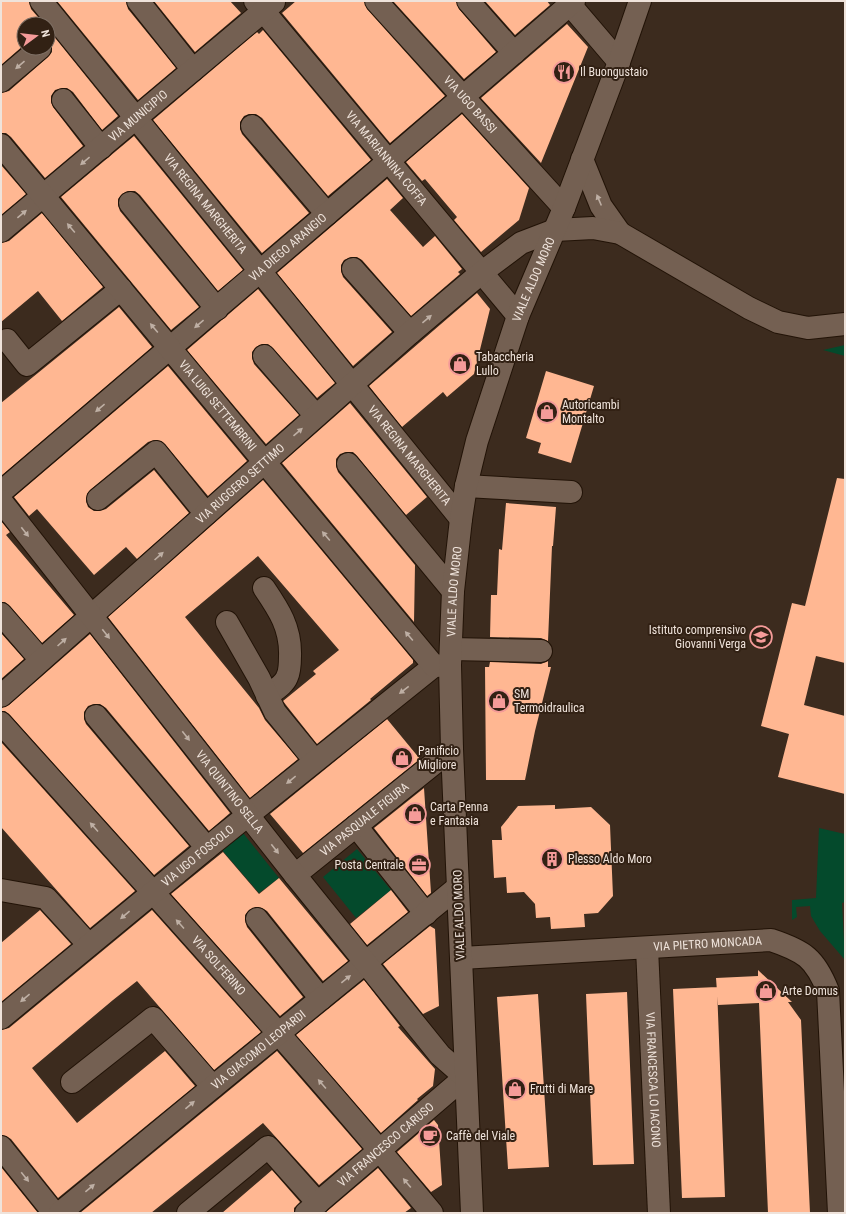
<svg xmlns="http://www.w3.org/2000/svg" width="846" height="1214" viewBox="0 0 846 1214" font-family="'Roboto Condensed',sans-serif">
<rect width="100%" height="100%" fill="#3c2b1e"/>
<path fill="#044a2c" d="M845,345v11l-22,-6z
M819,828l26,6v68l-3,1 3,57 -25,-29 -9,-15 -1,-10 -14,1 1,10 -5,3v-20l24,-2z
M243,833l36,45 -20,15 -37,-43z
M357,849l34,41 -35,28 -33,-41z"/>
<path fill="#ffb792" d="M1,1h28l2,8 13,15h-20v21l-23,20z
M57,1h69l2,8 48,59 -38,32z
M154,1h76l11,12 -46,39z
M296,1h68l3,8 78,87 -55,47 -108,-130z
M393,1h63l3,8 37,43 -32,27z
M485,1h62l3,4 -35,30z
M567,24l21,23 -47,116 -60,-65z
M48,29l70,87 -16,14 -29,-38 -6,-4h-5l-7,2 -4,6v6l2,5 30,39 -38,32 -34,-41 -5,-4h-5v-40l8,-2 39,-34 4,-5v-6l-4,-7z
M263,30l108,130 -43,36 -66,-78 -6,-4h-7l-5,2 -4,6v7l2,5 67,79 -47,40 -109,-133 104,-88 2,2z
M462,114l67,74 -10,32 -38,32 -27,-32 3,-3 -32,-38 -3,2 -16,-19z
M134,136l109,134 -25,21 -78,-96 -5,-4h-7l-6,3 -4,5v6l2,6 79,96 -28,23 -110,-133z
M1,165l25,29 -25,21z
M387,179l16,19 -13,12 33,37 12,-11 27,33 -4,3 2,2 -49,42 -49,-56 -5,-3h-6l-7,3 -3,5v6l2,6 49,55 -39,34 -76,-93z
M42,213l61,74 -41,34 -24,-30 -37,31v-79l8,-2z
M258,289l77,94 -18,15 -44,-50 -5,-4h-6l-6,3 -4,5v6l2,6 45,51 -33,29 -79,-94z
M477,293l13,16 -16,65 -27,23 -4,-5 -41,35 -33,-41z
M119,307l33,40 -151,129v-73z
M168,366l79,95 -39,35 -43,-52 -4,-3 -7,-1 -6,2 -58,48 -3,4 -1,7 2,6 6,4h6l6,-2 48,-39 35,43 -52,46 -11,-12 -32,28 -57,-66 -8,7 -15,-19z
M546,371l48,15 -23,77 -33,-10 3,-10 -15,-5z
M350,403l77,94 -21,18 -49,-59 -4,-4h-7l-6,2 -4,5v7l2,6 77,93 -1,57 -132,-159z
M837,478l8,1v184l-29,-7 -12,49 41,11v78l-67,-17 11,-43 -28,-8 31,-123 13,3z
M263,480l150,180v3l-43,36 1,1 -54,44 -31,-39 -3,-4 33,-27 -3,-3 26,-21 -81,-94 -73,61 74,91 6,12 33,39 -48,39 -142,-181z
M506,503l50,4 -3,39h-1l-4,95 -7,-3 -51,-1 1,-42h6l2,-46 3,1z
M1,521l9,11 -4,3 68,80 -32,28 -32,-37 -5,-4h-4z
M1,633l23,26 -23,20z
M90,634l140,179 -21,18 -103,-123 -6,-4h-6l-6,2 -4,6v7l2,5 103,122 -35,29 -144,-160 -5,-4h-4v-3l8,-3z
M548,661v6h3l-16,64 -10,49h-39l-1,-113h4l1,-5 51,2z
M387,719l33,40 -117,94 -33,-39z
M1,742l134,149 -45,37 -89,-101z
M424,788l7,105 -4,3 -53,-68z
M555,805v4l36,-2 19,18 3,71 -15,17 -14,1 1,13 -34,2 -1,-12 -14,1 -1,-14 -11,-12 -17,1 -1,-16 -12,1 -2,-38h10l-1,-13 17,-21z
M223,852l36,42 20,-16 69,83 -25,20 -56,-70 -5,-3 -6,-1 -7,3 -4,5v5l2,7 56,70 -23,19 -109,-122z
M391,890l17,22 -41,33 -17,-21z
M40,910l31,34 -70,58v-59z
M152,910l109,122 -47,38 -77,-89 -24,19 -81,68 45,55 88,-72 30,35 -137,112 -47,-59 -5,-3 -5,-1v-105l8,-2z
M430,926l5,3 4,77 -16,8 -40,-50z
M758,970l34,32h-4l13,18 9,193h-42l-9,-210 -41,2 -2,-27 42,-2z
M364,980l36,46 -2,1 37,42 -2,17 -16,13 1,1 -37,33 -85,-98z
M717,987l8,210 -43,1 -9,-209z
M627,992l7,172 -41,1 -7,-171z
M538,994l11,173 -41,2 -11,-172z
M277,1051l85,98 -43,36 -56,-62 -112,90h-71z
M434,1120l4,5 4,60 -11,7 -34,-40z
M1,1167l37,46h-37z
M378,1168l33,40 -7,5h-79z
M272,1170l28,32 -6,6v5h-72z"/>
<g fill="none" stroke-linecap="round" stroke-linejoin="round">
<g stroke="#221307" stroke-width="24">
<g id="minor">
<path id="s1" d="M41,1l420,518"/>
<path d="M138,1l55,69"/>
<path id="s2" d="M255,1l263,315"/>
<path id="s3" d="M376,1l188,207"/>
<path d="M468,1l46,52"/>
<path d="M567,1l52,61"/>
<path d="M1,81l39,-33"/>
<path d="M63,100l38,48"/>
<path d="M252,126l75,88"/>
<path d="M582,159l19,47 19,27"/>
<path d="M130,203l87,106"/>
<path id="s4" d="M1,231l273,-229"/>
<path d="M353,269l57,64"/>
<path d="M7,340l20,25 94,-76"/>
<path d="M264,356l52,60"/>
<path d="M348,464l105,127"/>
<path d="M466,486l105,6"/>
<path id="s5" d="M1,492l326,-278 247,-213"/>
<path d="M98,499l58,-47 50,62"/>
<path d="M264,588c15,22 27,40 26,68 0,6 0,15 -3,21 -3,8 -13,13 -20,19"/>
<path d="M1,614l40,46"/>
<path d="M227,622l32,56 16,34 40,49"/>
<path d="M451,649l90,2"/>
<path id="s6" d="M1,696l409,-363 71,-60 40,-30 34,-13 38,-2 27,5 129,75 29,14 30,6 37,-4"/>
<path d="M96,716l111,132"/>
<path id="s7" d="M1,723c145,162 292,322 431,490"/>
<path d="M356,826l70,88"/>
<path id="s8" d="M295,875l157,-126"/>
<path d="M1,890l45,8 43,47"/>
<path d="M257,919l64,80"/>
<path id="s9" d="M647,948l12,265"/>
<path id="s10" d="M461,958l310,-18c33,11 44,18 57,51l11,222"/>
<path id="s11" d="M1,1018l206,-170 227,-182"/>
<path d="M72,1082l81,-64 60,69"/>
<path d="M1,1147l53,66"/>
<path id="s12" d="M60,1213l153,-126 245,-200"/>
<path d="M188,1213l80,-66 50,56"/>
<path id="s13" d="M306,1213l159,-136"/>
</g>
</g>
<g stroke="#221307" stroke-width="24">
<g id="tertiary">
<path id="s14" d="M1,145l433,521 16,-1"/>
<path id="s15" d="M1,501l294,374 145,180 25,22"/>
<path id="s16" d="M472,1213l-20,-464 -2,-84 3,-74 8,-72 5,-33 11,-45 41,-125 46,-108 55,-146 21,-61"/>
</g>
</g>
<use href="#minor" stroke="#746052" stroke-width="22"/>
<use href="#tertiary" stroke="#746052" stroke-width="22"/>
</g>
<defs><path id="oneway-solid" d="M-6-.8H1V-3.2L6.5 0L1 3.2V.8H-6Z"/></defs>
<g fill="#beafa4">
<use href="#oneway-solid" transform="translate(20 65) rotate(139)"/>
<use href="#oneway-solid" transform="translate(85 161) rotate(140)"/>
<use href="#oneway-solid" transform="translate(599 200) rotate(-113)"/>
<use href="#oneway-solid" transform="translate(22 214) rotate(-40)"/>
<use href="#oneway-solid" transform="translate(71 228) rotate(-130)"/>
<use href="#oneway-solid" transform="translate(427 319) rotate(-40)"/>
<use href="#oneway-solid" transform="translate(199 324) rotate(140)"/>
<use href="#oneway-solid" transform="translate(154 328) rotate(-130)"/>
<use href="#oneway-solid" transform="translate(100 408) rotate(140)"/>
<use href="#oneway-solid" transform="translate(298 432) rotate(-41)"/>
<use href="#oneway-solid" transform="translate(25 532) rotate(52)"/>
<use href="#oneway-solid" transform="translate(326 536) rotate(-130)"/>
<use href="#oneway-solid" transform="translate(159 556) rotate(-42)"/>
<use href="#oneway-solid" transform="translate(106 634) rotate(52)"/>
<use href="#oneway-solid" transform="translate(409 636) rotate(-130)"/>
<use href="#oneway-solid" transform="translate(62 642) rotate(-42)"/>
<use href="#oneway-solid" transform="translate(404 690) rotate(142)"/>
<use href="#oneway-solid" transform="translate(186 736) rotate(52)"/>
<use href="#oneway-solid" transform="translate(291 780) rotate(141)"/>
<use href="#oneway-solid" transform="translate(94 827) rotate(-132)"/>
<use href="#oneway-solid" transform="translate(275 849) rotate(52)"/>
<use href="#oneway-solid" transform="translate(125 915) rotate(140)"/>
<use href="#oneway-solid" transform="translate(180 924) rotate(-132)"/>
<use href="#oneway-solid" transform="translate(346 979) rotate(-39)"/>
<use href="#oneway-solid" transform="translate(25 998) rotate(140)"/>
<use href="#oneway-solid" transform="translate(322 1084) rotate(-131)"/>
<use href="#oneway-solid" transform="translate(190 1105) rotate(-40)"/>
<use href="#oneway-solid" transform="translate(25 1177) rotate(51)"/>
<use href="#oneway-solid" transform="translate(407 1183) rotate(-130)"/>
<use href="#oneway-solid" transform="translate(90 1188) rotate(-40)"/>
</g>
<defs>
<g id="restaurant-ring" transform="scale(1.15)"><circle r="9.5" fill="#322114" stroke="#f59b99" stroke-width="1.5"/><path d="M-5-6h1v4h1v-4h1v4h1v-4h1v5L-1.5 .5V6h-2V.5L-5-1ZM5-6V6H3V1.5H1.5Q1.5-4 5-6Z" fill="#f59b99"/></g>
<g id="shop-ring" transform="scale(1.15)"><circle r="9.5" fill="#322114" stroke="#f59b99" stroke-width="1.5"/><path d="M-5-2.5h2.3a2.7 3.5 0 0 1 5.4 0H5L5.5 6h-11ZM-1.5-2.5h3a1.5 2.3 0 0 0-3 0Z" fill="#f59b99"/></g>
<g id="school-ring" transform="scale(1.15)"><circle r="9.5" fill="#322114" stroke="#f59b99" stroke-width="1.5"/><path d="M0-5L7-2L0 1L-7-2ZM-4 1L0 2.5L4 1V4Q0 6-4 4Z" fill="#f59b99"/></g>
<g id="building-ring" transform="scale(1.15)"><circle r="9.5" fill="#322114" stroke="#f59b99" stroke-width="1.5"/><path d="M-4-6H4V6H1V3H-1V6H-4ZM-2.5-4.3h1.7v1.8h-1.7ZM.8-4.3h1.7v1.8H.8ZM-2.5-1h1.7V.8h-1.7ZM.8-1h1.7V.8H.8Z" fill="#f59b99"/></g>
<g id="office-ring" transform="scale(1.15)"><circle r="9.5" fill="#322114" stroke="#f59b99" stroke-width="1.5"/><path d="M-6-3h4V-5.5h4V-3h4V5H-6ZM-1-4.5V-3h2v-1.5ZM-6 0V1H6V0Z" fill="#f59b99"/></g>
<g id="cafe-ring" transform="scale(1.15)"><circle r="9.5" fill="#322114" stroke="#f59b99" stroke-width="1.5"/><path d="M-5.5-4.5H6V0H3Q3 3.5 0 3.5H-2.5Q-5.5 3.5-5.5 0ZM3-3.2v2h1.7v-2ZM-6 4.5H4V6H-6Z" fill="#f59b99"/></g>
</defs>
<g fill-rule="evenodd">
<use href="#restaurant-ring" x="564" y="72"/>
<use href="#shop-ring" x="460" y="364"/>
<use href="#shop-ring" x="547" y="412"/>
<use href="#school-ring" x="761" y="637"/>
<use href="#shop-ring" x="499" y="701"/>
<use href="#shop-ring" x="402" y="758"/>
<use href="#shop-ring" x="415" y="814"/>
<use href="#building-ring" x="552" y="859"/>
<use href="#office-ring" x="419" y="865"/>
<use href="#shop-ring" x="766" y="991"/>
<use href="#shop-ring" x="515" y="1089"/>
<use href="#cafe-ring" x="430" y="1136"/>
</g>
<g text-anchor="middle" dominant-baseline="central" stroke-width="4" stroke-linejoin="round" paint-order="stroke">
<g font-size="12" fill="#efe3db" stroke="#322114" text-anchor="start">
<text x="580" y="72">Il Buongustaio</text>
<text x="476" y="357">Tabaccheria<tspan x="476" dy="14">Lullo</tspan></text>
<text x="562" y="405">Autoricambi<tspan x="562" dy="14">Montalto</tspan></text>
<text x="746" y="630" text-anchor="end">Istituto comprensivo<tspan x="746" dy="14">Giovanni Verga</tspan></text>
<text x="514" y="694">SM<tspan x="514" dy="14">Termoidraulica</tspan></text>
<text x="418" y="751">Panificio<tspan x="418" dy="14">Migliore</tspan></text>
<text x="430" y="807">Carta Penna<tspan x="430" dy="14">e Fantasia</tspan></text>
<text x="568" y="859">Plesso Aldo Moro</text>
<text x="404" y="865" text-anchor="end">Posta Centrale</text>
<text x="782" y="991">Arte Domus</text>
<text x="530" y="1089">Frutti di Mare</text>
<text x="446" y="1136">Caffè del Viale</text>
</g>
<g font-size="12" fill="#efe3db" stroke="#322114">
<text stroke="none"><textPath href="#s3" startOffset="140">VIA UGO BASSI</textPath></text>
<text stroke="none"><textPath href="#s4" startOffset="179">VIA MUNICIPIO</textPath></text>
<text stroke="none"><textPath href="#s2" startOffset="205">VIA MARIANNINA COFFA</textPath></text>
<text stroke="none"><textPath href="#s1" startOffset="261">VIA REGINA MARGHERITA</textPath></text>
<text stroke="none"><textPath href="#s5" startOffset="377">VIA DIEGO ARANGIO</textPath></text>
<text stroke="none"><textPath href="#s16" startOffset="946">VIALE ALDO MORO</textPath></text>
<text stroke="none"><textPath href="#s14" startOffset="339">VIA LUIGI SETTEMBRINI</textPath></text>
<text stroke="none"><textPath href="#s1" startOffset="585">VIA REGINA MARGHERITA</textPath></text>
<text stroke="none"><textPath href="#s6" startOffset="320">VIA RUGGERO SETTIMO</textPath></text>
<text stroke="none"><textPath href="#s16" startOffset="622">VIALE ALDO MORO</textPath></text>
<text stroke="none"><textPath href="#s15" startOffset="370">VIA QUINTINO SELLA</textPath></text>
<text stroke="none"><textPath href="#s8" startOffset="89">VIA PASQUALE FIGURA</textPath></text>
<text stroke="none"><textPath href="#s11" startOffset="255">VIA UGO FOSCOLO</textPath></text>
<text transform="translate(459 915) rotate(-92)">VIALE ALDO MORO</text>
<text stroke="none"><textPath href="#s10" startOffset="247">VIA PIETRO MONCADA</textPath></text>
<text stroke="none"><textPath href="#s7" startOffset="326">VIA SOLFERINO</textPath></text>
<text stroke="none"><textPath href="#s12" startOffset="257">VIA GIACOMO LEOPARDI</textPath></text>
<text stroke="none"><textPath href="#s9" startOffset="132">VIA FRANCESCA LO IACONO</textPath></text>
<text stroke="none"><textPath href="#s13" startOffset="105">VIA FRANCESCO CARUSO</textPath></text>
</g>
</g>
<rect width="846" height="1214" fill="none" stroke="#efe3db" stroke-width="4"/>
<g transform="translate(36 36) rotate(75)"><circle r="19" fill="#322114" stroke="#7e6f64"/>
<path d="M0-3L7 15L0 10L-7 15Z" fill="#f59b99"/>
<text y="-6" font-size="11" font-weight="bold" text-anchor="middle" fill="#efe3db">N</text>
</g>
</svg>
